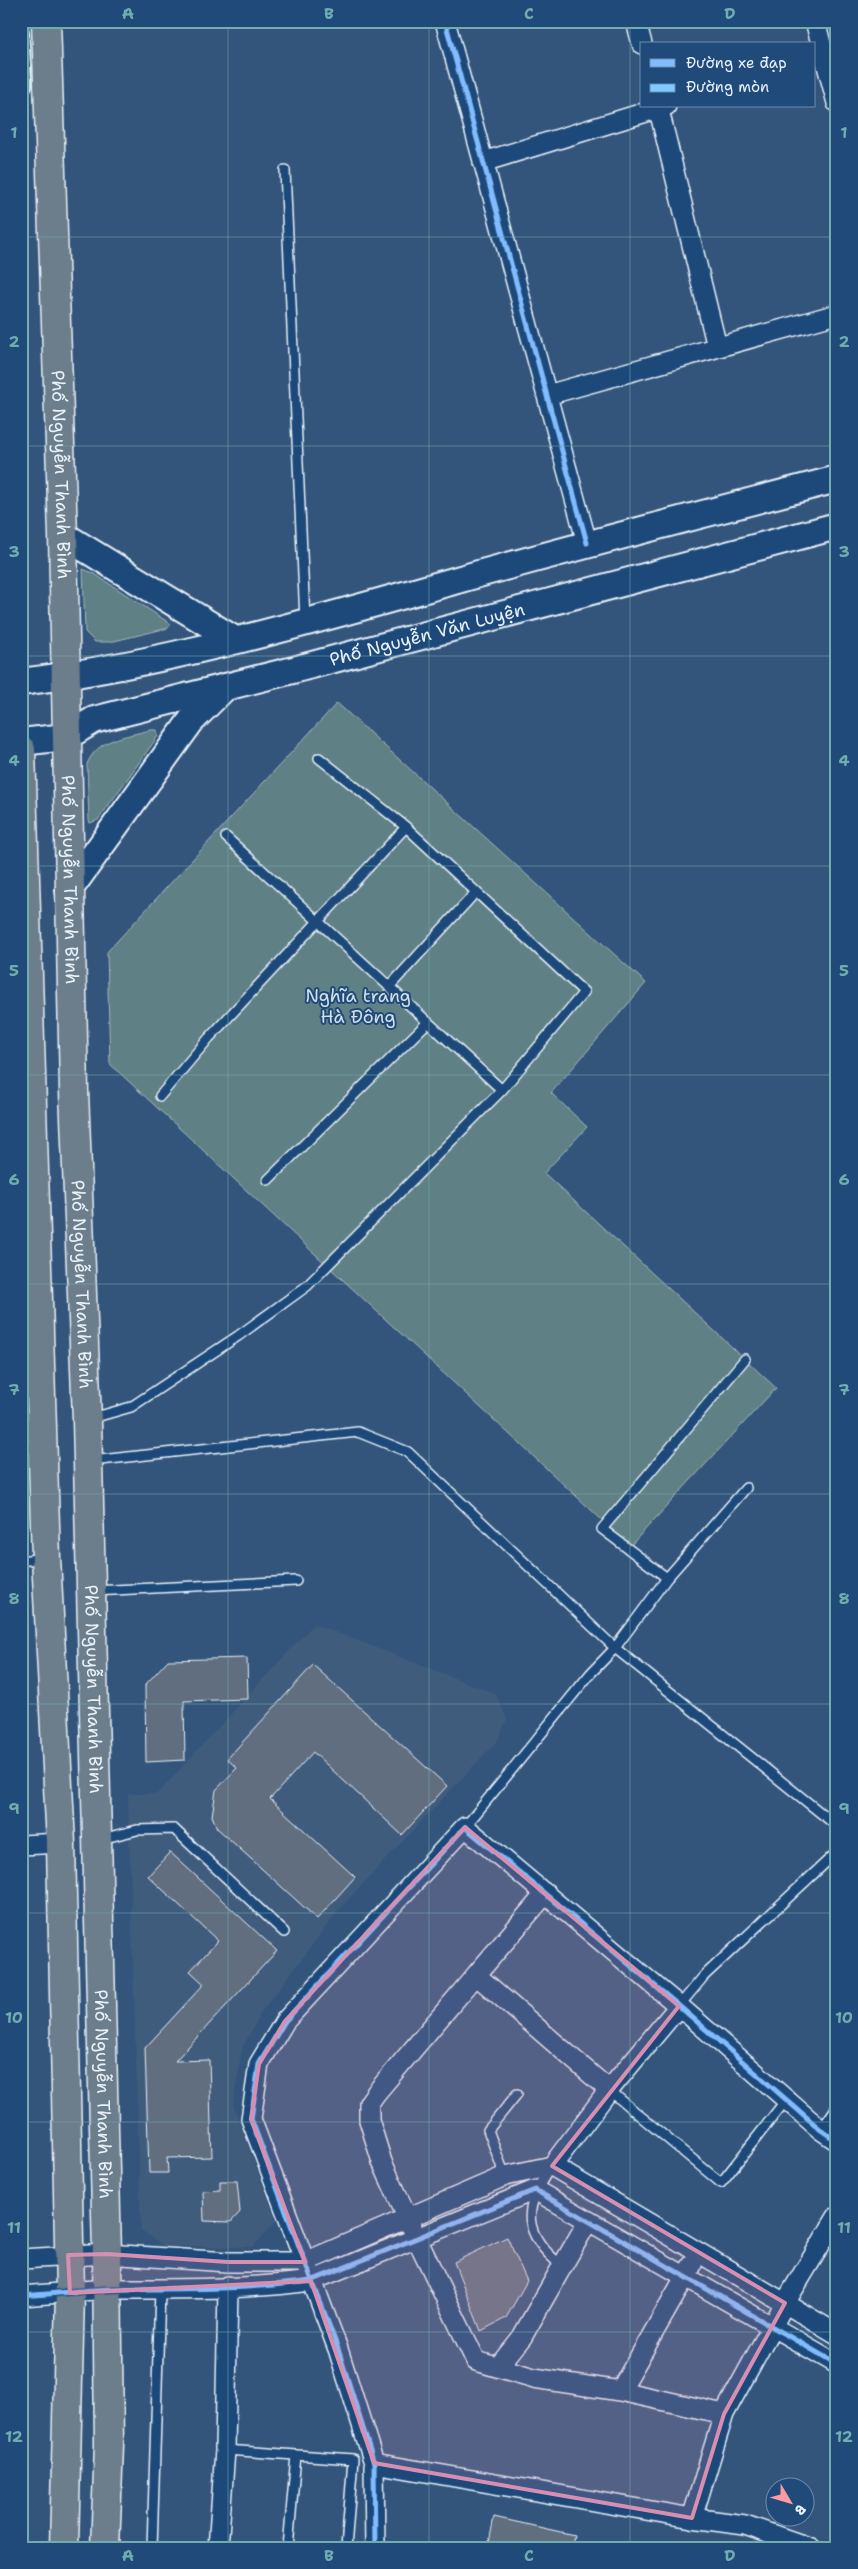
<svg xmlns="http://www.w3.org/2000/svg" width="858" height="2569" viewBox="0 0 858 2569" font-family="'Shantell Sans',sans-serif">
<rect width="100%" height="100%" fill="#33557c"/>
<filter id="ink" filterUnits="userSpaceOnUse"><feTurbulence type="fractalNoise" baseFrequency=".02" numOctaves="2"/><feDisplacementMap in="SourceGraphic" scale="10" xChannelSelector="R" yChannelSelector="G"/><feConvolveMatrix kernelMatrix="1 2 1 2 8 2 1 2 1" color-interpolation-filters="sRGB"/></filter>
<g filter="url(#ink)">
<path fill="#415c7d" d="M314,1624l182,70 11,26 -10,21 -156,166 -79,104 -20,37 -9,57 43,116 -23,26 -89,-1 -23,-16 -13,-436h29z"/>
<path fill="#5f8084" stroke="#a4b8be" d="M83,569l10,4 78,51 -3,4 -58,14h-15l-10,-10z
M337,703l309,280 -95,110 36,34 -43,46 232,215 -146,158 -520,-482 -3,-112z
M150,730h7l1,6 -60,84 -8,3 -1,-3 -2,-56c11,-26 38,-27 63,-34z"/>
<path fill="#616e80" stroke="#e8f1f8" d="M247,1658l1,41 -64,2 1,59 -39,2 -1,-77 23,-25z
M313,1665l134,121 -45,49 -89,-83 -43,47 85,78 -38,42 -100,-91 -5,-12 4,-26 21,-22 -10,-9z
M170,1852l107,99 -102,110 34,-1 3,97 -45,1 1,15h-19l-4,-125 59,-64 -14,-13 28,-30 -70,-65z
M220,2181h17l3,31 -9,10 -27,-1 -1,-30 17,-1z
M507,2237l20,44 -21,37 -25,13 -27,-69z
M494,2517l80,18 -3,13h-83z"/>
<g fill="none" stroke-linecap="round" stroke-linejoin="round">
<g stroke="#e8f1f8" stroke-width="12">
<path id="service" d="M285,170l20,450
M226,837l276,253 82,-98 -178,-165 -87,-69
M389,987l87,-95
M160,1096l49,-58 197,-211
M268,1180l160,-158
M89,1419l42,-12 107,-71 69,-50 195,-196
M91,1461l267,-29 50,20 207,196 222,178
M21,1561l22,-3
M667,1578l-65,-49 143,-170
M93,1591l203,-10
M465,1827l125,-153 25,-26 52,-70 79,-90
M101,1839l36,-9 37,-1 110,103
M679,2006l25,-30 133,-124
M609,2090l112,93 65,-83
M821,2130l16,-23
M550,2168c-28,41 -28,66 12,98
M505,2176l-17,-46 29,-36
M225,2450l128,9 -7,89
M152,2548l8,-258
M288,2548l8,-93"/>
</g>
<g stroke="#e8f1f8" stroke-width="18">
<path id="pedestrian" d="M21,32l3,53"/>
</g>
<g stroke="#e8f1f8" stroke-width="22">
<path id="minor" d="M445,21l142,522
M636,21l6,23
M815,21l22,82
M658,106l59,241
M483,162l183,-56
M547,395l290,-81
M21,1845l40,-2
M476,1975l70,-82
M609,2090l-133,-115 -100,118 -7,10v17l13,42 35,77 59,122 58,17 86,13
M552,2166l57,-76 70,-84
M21,2259l86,-5 121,8h77l200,-86 47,-10 285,168
M692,2265l-72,126 104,23
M21,2296c36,-2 72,-8 107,-7 61,0 123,0 183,-8l224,-91 302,174
M498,2367l24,-30 66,-116
M374,2463l318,55 53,7 66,23
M692,2518l32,-104 61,-111 52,-86
M218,2548l7,-98 3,-164
M375,2548l-1,-85 -36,-114 -87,-230 8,-55 26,-43 180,-194 214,179 142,124 16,11"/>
</g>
<g stroke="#e8f1f8" stroke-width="30">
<g id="secondary">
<path d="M63,535l172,105"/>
<path d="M21,682c146,-18 295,-62 436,-102 126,-35 253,-68 380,-101"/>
<path id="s1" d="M21,742l45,-5 28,-17 199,-50 544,-144"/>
<path d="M69,890l122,-169 34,-34"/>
</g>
</g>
<g stroke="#e8f1f8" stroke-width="31">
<g id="primary">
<path id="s2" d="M46,21l17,514 11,557 13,328 20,834 2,191 -4,103"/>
<path d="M21,750l25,808 15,285 9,450 -6,255"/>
</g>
</g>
<use href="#service" stroke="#1f4a7a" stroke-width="9"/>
<use href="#pedestrian" stroke="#1f4a7a" stroke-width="14"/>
<use href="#minor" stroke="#1f4a7a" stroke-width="19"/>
<use href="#secondary" stroke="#1f4a7a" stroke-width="26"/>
<use href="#primary" stroke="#6c7d8b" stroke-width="28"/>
<path stroke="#80caff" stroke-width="4" stroke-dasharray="8 4" stroke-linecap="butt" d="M21,32l3,53"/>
<g stroke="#1f4a7a" stroke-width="8">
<path id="cycleway" d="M445,21l142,522
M21,2296c36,-2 72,-8 107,-7 61,0 123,0 183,-8l224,-91 302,174
M375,2548l-1,-85 -36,-114 -87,-230 8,-55 26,-43 180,-194 214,179 142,124 16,11"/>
</g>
<use href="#cycleway" stroke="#80bcff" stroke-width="5"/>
</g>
</g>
<path fill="#d78fb1" fill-opacity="0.2" stroke="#d78fb1" stroke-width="4" stroke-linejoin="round" d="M465,1827l214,179 -127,160 233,137 -61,111 -32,104 -318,-55 -63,-182 -241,12 -2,-38 39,-1 121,8h77l-54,-143 8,-55 26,-43z"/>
<path fill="none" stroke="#71adac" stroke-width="1" stroke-opacity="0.55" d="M228,21v2527M429,21v2527M630,21v2527M21,237h816M21,446h816M21,656h816M21,866h816M21,1075h816M21,1284h816M21,1494h816M21,1704h816M21,1913h816M21,2122h816M21,2332h816"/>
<g text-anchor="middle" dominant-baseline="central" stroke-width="4" stroke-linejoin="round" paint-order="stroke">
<g font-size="18" fill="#e8f1f8" stroke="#1f4a7a">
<text stroke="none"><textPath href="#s2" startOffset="454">Phố Nguyễn Thanh Bình</textPath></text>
<text stroke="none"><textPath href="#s1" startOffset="422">Phố Nguyễn Văn Luyện</textPath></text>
<text stroke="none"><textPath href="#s2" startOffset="859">Phố Nguyễn Thanh Bình</textPath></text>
<text stroke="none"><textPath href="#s2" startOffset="1264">Phố Nguyễn Thanh Bình</textPath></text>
<text stroke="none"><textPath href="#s2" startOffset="1669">Phố Nguyễn Thanh Bình</textPath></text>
<text stroke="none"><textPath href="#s2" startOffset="2074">Phố Nguyễn Thanh Bình</textPath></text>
</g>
<g font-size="18" fill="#d3e0e7" stroke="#1f4a7a">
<text x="358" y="996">Nghĩa trang<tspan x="358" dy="21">Hà Đông</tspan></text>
</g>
</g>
<rect width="858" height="2569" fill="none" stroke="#1f4a7a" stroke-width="55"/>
<rect x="640" y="42" width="175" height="65" fill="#1f4a7a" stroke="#6f8dac"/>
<rect x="650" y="59" width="25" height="8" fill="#80bcff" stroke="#6f8dac"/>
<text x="686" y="68" font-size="15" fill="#e8f1f8">Đường xe đạp</text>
<rect x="650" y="84" width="25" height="8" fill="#80caff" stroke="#6f8dac"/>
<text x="686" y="92" font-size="15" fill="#e8f1f8">Đường mòn</text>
<g transform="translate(790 2502) rotate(128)"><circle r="24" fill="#1f4a7a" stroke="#6f8dac"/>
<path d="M0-4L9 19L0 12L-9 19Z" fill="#ff9aa2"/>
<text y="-8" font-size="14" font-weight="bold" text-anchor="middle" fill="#e8f1f8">B</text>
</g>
<rect x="28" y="28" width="802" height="2514" fill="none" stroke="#71adac" stroke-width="2"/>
<g font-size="16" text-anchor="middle" font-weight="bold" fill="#71adac">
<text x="128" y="19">A</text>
<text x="329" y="19">B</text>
<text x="529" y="19">C</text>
<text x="730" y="19">D</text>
<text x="14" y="138">1</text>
<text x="844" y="138">1</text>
<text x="14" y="347">2</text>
<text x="844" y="347">2</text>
<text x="14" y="557">3</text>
<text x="844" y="557">3</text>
<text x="14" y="766">4</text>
<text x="844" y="766">4</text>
<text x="14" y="976">5</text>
<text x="844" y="976">5</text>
<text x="14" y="1185">6</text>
<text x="844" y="1185">6</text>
<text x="14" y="1395">7</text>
<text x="844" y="1395">7</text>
<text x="14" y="1604">8</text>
<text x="844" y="1604">8</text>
<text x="14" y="1814">9</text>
<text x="844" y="1814">9</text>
<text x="14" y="2023">10</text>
<text x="844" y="2023">10</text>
<text x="14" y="2233">11</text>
<text x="844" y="2233">11</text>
<text x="14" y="2442">12</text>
<text x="844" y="2442">12</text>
<text x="128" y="2561">A</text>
<text x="329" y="2561">B</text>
<text x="529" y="2561">C</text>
<text x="730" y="2561">D</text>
</g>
</svg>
